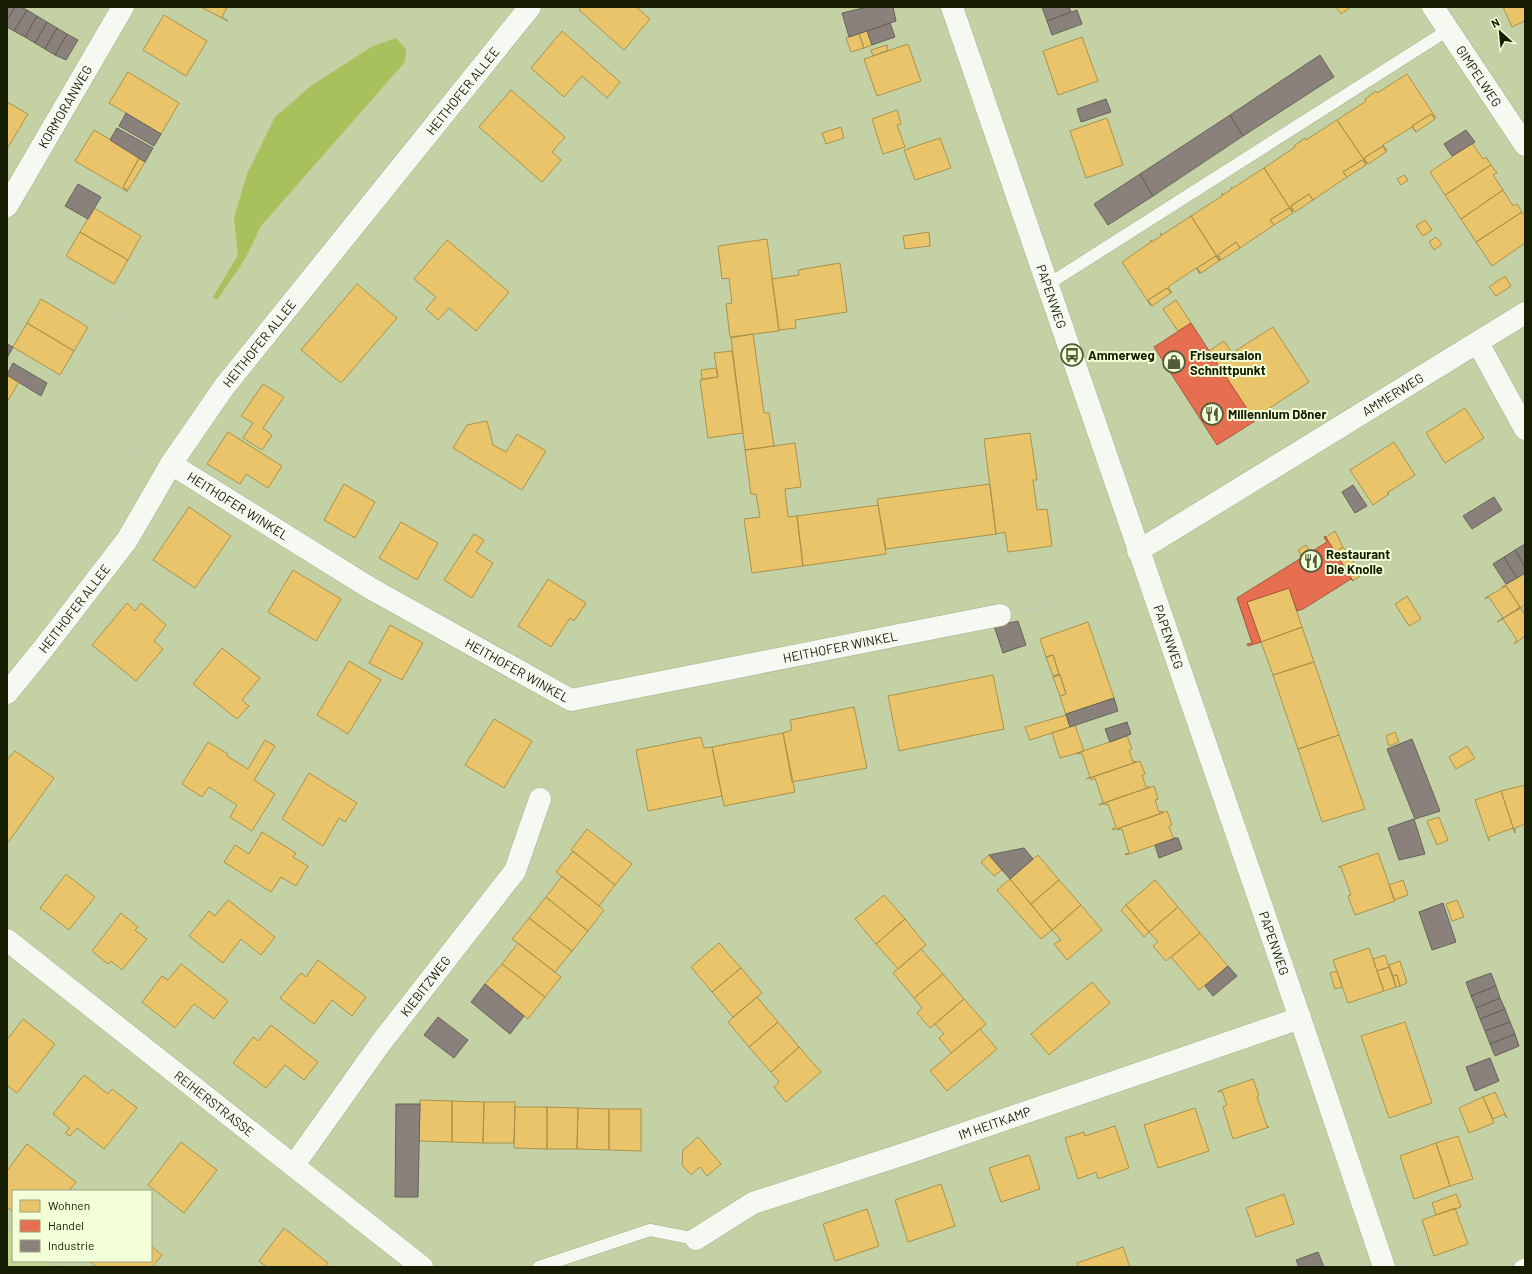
<svg xmlns="http://www.w3.org/2000/svg" width="1532" height="1274" viewBox="0 0 1532 1274" font-family="Barlow,sans-serif">
<rect width="100%" height="100%" fill="#c4d1a5"/>
<path fill="#c3d692" d="M7,1231l6,4v26h33l7,6h-46z"/>
<path fill="#a9c15c" d="M396,38l10,11 -1,13 -144,164 -16,33 -28,41 -4,-3 25,-42 -4,-37 13,-44 28,-57 37,-32 61,-39z"/>
<path fill="#e9c46a" stroke="#a9924a" d="M201,7h26l-5,10 6,4z
M581,7h55l14,12 -26,31 -45,-40z
M1336,7h15l-10,7z
M1503,7h22v14l-13,6z
M164,15l43,26 -21,35 -43,-26z
M562,31l58,51 -13,16 -25,-22 -18,21 -33,-29z
M867,31l5,14 -8,3 -5,-14z
M859,34l5,14 -13,4 -5,-14z
M1082,37l16,44 -40,14 -15,-44z
M908,44l13,37 -44,15 -13,-37z
M887,45l1,5 -15,6 -2,-6z
M128,72l51,31 -18,31 -52,-31z
M1407,74l29,44 -5,-4 -19,12 4,6 -4,-5 -29,18 4,6 -4,-5 -19,12 3,6 -30,-44 29,-19 -1,-2 11,-8 1,2z
M511,90l54,47 -13,15 9,8 -19,22 -63,-55z
M7,102l21,12 -21,35z
M897,110l4,14 -4,1 8,22 -22,7 -11,-35z
M1431,114l4,5 -19,13 -4,-6z
M1107,118l16,47 -37,13 -16,-47z
M1337,120l30,44 -5,-4 -19,12 4,5 -34,23 -4,-6 -18,12 2,7 -29,-45 31,-21 -1,-1 11,-8 1,2z
M841,127l3,11 -18,6 -4,-11z
M94,130l46,27 -17,30 5,5 -53,-31z
M940,138l11,30 -36,12 -11,-30z
M1472,143l11,16 3,-2 5,8 -46,30 -15,-23z
M1383,146l3,6 -18,12 -4,-6z
M139,158l6,4 -17,28 -5,-3z
M1362,160l4,5 -19,12 -4,-5z
M1491,165l6,8 -4,2 10,15 -42,29 -16,-24z
M1264,168l29,45 -4,-5 -19,12 4,5 -34,23 -4,-6 -18,13 2,6 -29,-45 31,-20v-3l1,2 9,-6 -1,-2 2,1z
M1404,175l4,5 -7,5 -4,-6z
M1503,190l10,16 4,-2 5,8 -46,30 -15,-23z
M1309,194l4,6 -18,12 -4,-6z
M94,208l47,28 -13,24 -48,-28z
M1289,208l4,5 -19,12 -4,-5z
M1522,212l3,4v27l-33,23 -16,-24z
M1191,216l29,45 -4,-5 -19,12 3,6 -4,-6 -28,19 4,6 -5,-5 -19,12 3,6 -29,-44 29,-20v-2l1,2 9,-6v-3l1,2z
M1425,220l7,10 -9,6 -7,-10z
M80,232l48,28 -14,24 -48,-28z
M929,232l1,14 -25,3 -2,-13z
M1436,237l6,7 -8,6 -5,-8z
M767,239l12,92 -49,6 -4,-33 6,-1 -3,-25 -7,1 -4,-33z
M447,240l62,52 -33,39 -27,-23 -11,12 -12,-11 10,-12 -22,-18z
M1236,242l4,6 -19,12 -3,-5z
M1216,256l3,5 -18,12 -4,-5z
M840,263l7,49 -52,8 1,8 -17,2 -7,-51 27,-4 -1,-5z
M1505,276l6,10 -15,10 -7,-9z
M357,284l40,34 -56,65 -40,-33z
M1167,288l4,5 -19,13 -4,-6z
M41,299l47,28 -14,24 -47,-28z
M1176,300l15,23 -13,8 -15,-22z
M27,323l47,28 -14,24 -47,-28z
M1273,327l36,55 -56,37 -44,-68 15,-10 8,12z
M753,334l11,79h5l5,33 -29,4 -14,-112z
M732,351l11,82 -35,5 -8,-58 18,-3 -4,-24z
M716,368l2,9 -16,2 -1,-9z
M7,375l12,7 -12,20z
M263,384l21,13 -21,31 9,7 -10,15 -19,-12 10,-15 -12,-7z
M1465,408l19,30 -39,25 -19,-30z
M487,421l6,24 13,7 11,-18 29,17 -24,39 -69,-42 14,-23z
M228,432l54,34 -14,22 -22,-14 -6,10 -33,-20z
M1030,433l7,47h-4l4,30 10,-1 5,37 -44,6 -3,-20 -9,2 -12,-95z
M1394,442l21,33 -28,18 2,1 -16,11 -23,-35z
M795,443l6,44 -16,2 3,28 9,-1 6,50 -51,7 -8,-54 16,-2 -4,-23h-5l-6,-44z
M344,484l31,18 -20,36 -31,-18z
M990,484l6,50 -110,15 -9,-50z
M878,505l8,49 -83,12 -6,-50z
M189,507l42,29 -36,52 -42,-28z
M401,522l37,21 -21,37 -38,-22z
M1335,531l8,16 -8,5 -9,-15z
M474,534l10,6 -8,12 17,11 -21,35 -28,-18z
M1306,545l4,7 -8,5 -4,-7z
M1343,547l11,16 -9,5 -10,-16z
M1354,563l8,12 -9,6 -8,-13z
M293,570l48,29 -25,42 -48,-29z
M1525,573v32l-9,5 4,-3 -14,-21 -4,1z
M548,579l38,24 -12,18 -4,-3 -19,29 -33,-21z
M1506,586l14,21 -23,15 6,-4 -14,-21 -4,2v-1z
M1289,588l13,39 -41,15 -14,-40z
M1407,596l14,23 -12,7 -14,-22z
M127,603l8,8 6,-8 25,22 -12,16 9,8 -27,32 -44,-36z
M1521,608l4,8v20l-11,8 3,-4 -14,-21 -6,3z
M1088,622l26,76 -48,17 -6,-19 6,-2 -6,-19 -7,2 6,-3 -6,-19 -7,2 -6,-18z
M390,625l33,18 -21,37 -33,-17z
M1302,627l12,35 -41,13 -12,-33z
M222,648l38,30 -18,22 7,6 -12,13 -44,-35z
M1053,655l6,19 -6,2 -7,-19z
M349,661l32,19 -33,54 -31,-19z
M1314,662l25,73 -41,14 -25,-74z
M993,675l11,54 -105,22 -11,-55z
M1060,675l6,19 -6,2 -7,-19z
M854,707l13,61 -75,14 -9,-49 9,-3 -2,-10z
M1066,715l4,12 -40,13 -5,-13z
M494,719l38,22 -28,47 -39,-23z
M1075,725l9,26 -24,7 -8,-25z
M1395,732l4,10 -10,4 -3,-10z
M783,733l12,59 -71,14 -12,-59z
M1339,735l26,74 -43,13 -24,-73z
M1127,736l5,13 -3,1 4,12 3,-1v1l-50,17 4,-2 -8,-24 -5,1v-1z
M701,737l3,11 8,-1 10,49 -74,15 -12,-61z
M265,740l10,6 -21,34 21,14 -23,37 -22,-14 7,-12 -28,-18 -7,10 -20,-13 26,-42 20,12 -1,2 21,13z
M1467,746l8,12 -19,11 -7,-12z
M15,751l39,27 -47,66v-84z
M1140,761l5,13 -3,1 4,12h4l-51,18 4,-3 -8,-24 -4,2 -1,-2z
M309,773l48,30 -12,19 -6,-4 -16,28 -41,-27z
M1525,785v39l-10,4v5l-14,-42z
M1154,786l4,13 -3,1 4,12 3,-1 1,2 -50,17 -1,-1 4,-2 -8,-23 -4,1 -1,-2z
M1501,791l14,42 -2,-5 -24,9v4l-14,-41z
M1167,811l5,14 -3,1 4,12h3l-50,17 -1,-1 4,-1 -7,-24 -5,1v-1z
M1439,817l9,23 -11,5 -10,-24z
M587,829l45,35 -17,21 -44,-35z
M262,832l34,21 -3,4 15,9 -12,20 -15,-9 -10,15 -47,-30 11,-17 14,9z
M573,851l42,34 -16,21 -43,-34z
M1378,853l17,48 -40,14 -7,-19 3,-1 -10,-28h-3z
M989,855l13,15 -8,6 -13,-14z
M1038,855l21,25 -28,24 -21,-25z
M66,874l29,23 -26,33 -29,-22z
M562,876l42,34 -16,21 -42,-34z
M1010,879l42,51 -11,9 -44,-49z
M1059,880l22,25 -29,25 -21,-26z
M1155,880l23,27 -29,25 -23,-27z
M1403,880l5,15 -14,5 -5,-15z
M884,895l21,24 -29,25 -21,-25z
M546,897l42,34 -16,20 -43,-33z
M228,900l47,37 -14,18 -20,-16 -18,24 -34,-27 20,-25 6,5z
M1457,900l7,17 -12,4 -6,-17z
M1081,905l21,25 -35,30 -13,-16 7,-4 -9,-10z
M1126,905l23,27 -5,5 -23,-27z
M1178,907l22,26 -34,28 -13,-15 5,-4 -9,-10z
M121,913l17,14 -3,3 12,9 -25,31 -11,-9 -3,3 -16,-13z
M529,918l43,33 -17,21 -43,-33z
M905,919l21,26 -28,24 -22,-25z
M1200,933l28,33 -29,24 -28,-33z
M518,943l43,34 -16,20 -43,-33z
M719,943l22,25 -29,24 -21,-25z
M1369,948l15,43 -36,12 -15,-43z
M921,949l22,25 -29,24 -21,-25z
M1385,955l4,12 -12,4 -4,-12z
M318,960l48,37 -14,19 -20,-16 -18,24 -34,-26 21,-25 5,4z
M1400,961l7,22 -7,3 -3,-11 -4,1 -4,-11z
M181,964l47,37 -14,18 -20,-15 -19,24 -33,-26 20,-26 6,4z
M502,964l43,33 -17,22 -43,-35z
M1389,967l7,20 -12,4 -7,-20z
M741,968l21,25 -29,24 -21,-25z
M1337,971l5,16 -7,2 -5,-16z
M943,974l21,25 -34,29 -13,-15 5,-5 -8,-10z
M1397,975l3,11 -4,1 -3,-11z
M1092,982l18,21 -61,52 -18,-21z
M757,997l21,25 -29,25 -21,-25z
M964,999l22,25 -35,29 -12,-15 5,-4 -9,-10z
M23,1019l32,25 -38,49 -10,-8v-45z
M778,1022l21,25 -28,25 -22,-25z
M1405,1022l27,81 -43,15 -28,-82z
M271,1025l47,37 -14,18 -19,-15 -19,23 -33,-25 20,-26 5,4z
M980,1029l17,20 -50,42 -17,-20z
M799,1047l22,25 -35,30 -12,-15 5,-5 -8,-10z
M84,1075l24,19 4,-5 25,19 -33,41 -27,-21 -7,8 -5,-3 5,-5 -17,-14z
M1253,1079l6,17 -2,1 10,29 2,1 -36,12 -10,-32 4,-2 -5,-14 -4,1v-1z
M1495,1092l12,26 -3,-4 -11,5 -10,-22z
M1483,1097l11,26 -25,10 -10,-25z
M420,1100l32,1v41l-33,-1z
M452,1101l32,1 -1,41 -31,-1z
M484,1102h31l-1,41h-31z
M515,1107h32v42l-33,-1z
M547,1107l31,1 -1,41h-30z
M578,1108l31,1v41l-32,-1z
M1195,1108l14,43 -51,17 -14,-43z
M609,1109h32v42l-32,-1z
M1115,1126l14,42 -31,11 -2,-7 -18,7 -13,-41 19,-6 1,4z
M1458,1136l15,43 -23,7 -14,-43z
M698,1137l23,27 -14,12 -7,-9 -9,8 -9,-10 1,-15z
M181,1142l36,28 -33,43 -36,-28z
M1436,1143l14,43 -36,13 -14,-43z
M27,1144l49,38 -7,9h-56v21l-6,-5v-36z
M1029,1155l11,34 -39,13 -12,-34z
M941,1184l14,42 -47,16 -13,-42z
M1284,1194l10,30 -38,13 -10,-29z
M1456,1194l5,13 -25,8 -4,-12z
M1455,1208l13,36 -34,12 -12,-36z
M867,1209l12,37 -44,15 -12,-37z
M284,1228l44,35 -3,4h-58l-8,-6z
M151,1246l11,9 -10,12h-55l-8,-6h62z
M1123,1247l7,20h-52l-1,-4z"/>
<path fill="#e76f51" stroke="#a85639" d="M1191,323l64,98 -38,24 -63,-98z
M1325,536l28,45 -2,-2 -48,30 -6,2 -8,-23 -42,14 14,40 -13,4 -1,-2 5,-1 -15,-45 90,-56 -3,-5z"/>
<path fill="#8a817c" stroke="#676357" d="M7,7h8l-8,13z
M15,7h6l6,3 -13,21 -7,-4v-7z
M867,7h26l3,14 -47,16 -7,-24z
M1042,7h27l2,5 -24,9z
M27,10l10,6 -12,21 -11,-6z
M1077,10l5,14 -30,11 -5,-14z
M37,16l10,6 -12,21 -10,-6z
M47,22l10,6 -12,21 -10,-6z
M890,23l5,14 -23,8 -5,-14z
M57,28l10,6 -12,21 -10,-6z
M67,34l11,6 -12,20 -11,-5z
M1320,55l14,22 -91,59 -13,-21z
M1106,99l5,13 -30,10 -4,-13z
M126,113l35,21 -7,12 -35,-20z
M1230,115l13,21 -90,60 -13,-22z
M117,128l36,20 -8,14 -35,-22z
M1466,130l9,12 -23,14 -8,-12z
M1140,174l13,22 -45,29 -14,-21z
M78,184l23,13 -13,22 -23,-13z
M7,344l6,3 -6,11z
M13,363l34,20 -6,13 -34,-21z
M1353,485l14,21 -12,7 -13,-21z
M1494,497l8,13 -30,19 -9,-13z
M1525,544v23l-10,-17z
M1515,550l10,17v6l-8,5 -13,-21z
M1504,557l13,21 -11,6 -13,-20z
M1018,621l8,24 -23,8 -9,-27z
M1114,698l4,13 -48,16 -4,-13z
M1127,722l4,12 -21,8 -5,-13z
M1412,739l28,72 -25,8 -28,-70z
M1414,819l11,35 -26,6 -11,-32z
M1176,838h2l4,11 -23,9 -4,-13z
M1024,848l9,11 -23,20 -21,-24z
M1443,903l13,39 -24,8 -13,-38z
M1228,966l9,10 -24,20 -8,-10z
M1491,973l5,13 -25,10 -5,-14z
M485,984l39,32 -14,18 -39,-32z
M1496,986l4,12 -24,10 -5,-12z
M1500,998l5,11 -25,10 -4,-11z
M1505,1009l5,13 -25,9 -5,-12z
M438,1017l30,23 -14,18 -30,-23z
M1510,1022l5,12 -25,10 -5,-13z
M1515,1034l4,12 -24,10 -5,-12z
M1490,1058l9,23 -24,10 -9,-24z
M396,1104h24l-2,93h-23z
M1318,1252l6,15h-25l-3,-7z"/>
<g fill="none" stroke-linecap="round" stroke-linejoin="round">
<g stroke="#a6b08d" stroke-width="13">
<path id="service" d="M1047,285l401,-255
M539,1267l111,-37 46,9
M1520,1267l5,-3"/>
</g>
<g stroke="#a6b08d" stroke-width="23">
<g id="minor">
<path id="s1" d="M952,7l348,1011 84,249"/>
<path id="s2" d="M1433,7l92,138"/>
<path id="s3" d="M7,206l116,-199"/>
<path d="M1478,343l47,86"/>
<path id="s4" d="M171,464l199,124 201,112 429,-85"/>
<path id="s5" d="M1138,551l387,-238"/>
<path id="s6" d="M7,693l36,-44 84,-109 44,-76 53,-77 306,-380"/>
<path id="s7" d="M7,940l415,327"/>
<path id="s8" d="M294,1165l86,-121 135,-173 25,-72"/>
<path id="s9" d="M696,1239l57,-36 157,-51 390,-134"/>
</g>
</g>
<path stroke="#c1c5b9" stroke-width="2.5" stroke-dasharray="1 3" stroke-linecap="butt" d="M7,248l21,17 168,94
M136,449l11,5
M1026,610l99,-18
M7,632l73,-99 116,-174 86,-112 202,-240
M152,732l53,-72
M381,1102h8l12,-32 229,5"/>
<use href="#service" stroke="#f6f8f2" stroke-width="12"/>
<use href="#minor" stroke="#f6f8f2" stroke-width="22"/>
</g>
<defs>
<g id="bus-ring" transform="scale(1.15)"><circle r="9.5" fill="#f2ffd7" stroke="#525b3a" stroke-width="1.5"/><path d="M-5-6H5V4H4V6H2V4H-2V6H-4V4H-5ZM-3.5-4V0h7V-4ZM-3.5 1.2v1.5H-2V1.2ZM2 1.2v1.5H3.5V1.2Z" fill="#525b3a"/></g>
<g id="shop-ring" transform="scale(1.15)"><circle r="9.5" fill="#f2ffd7" stroke="#525b3a" stroke-width="1.5"/><path d="M-5-2.5h2.3a2.7 3.5 0 0 1 5.4 0H5L5.5 6h-11ZM-1.5-2.5h3a1.5 2.3 0 0 0-3 0Z" fill="#525b3a"/></g>
<g id="restaurant-ring" transform="scale(1.15)"><circle r="9.5" fill="#f2ffd7" stroke="#525b3a" stroke-width="1.5"/><path d="M-5-6h1v4h1v-4h1v4h1v-4h1v5L-1.5 .5V6h-2V.5L-5-1ZM5-6V6H3V1.5H1.5Q1.5-4 5-6Z" fill="#525b3a"/></g>
</defs>
<g fill-rule="evenodd">
<use href="#bus-ring" x="1072" y="355"/>
<use href="#shop-ring" x="1174" y="362"/>
<use href="#restaurant-ring" x="1212" y="414"/>
<use href="#restaurant-ring" x="1311" y="561"/>
</g>
<g text-anchor="middle" dominant-baseline="central" stroke-width="4" stroke-linejoin="round" paint-order="stroke">
<g font-size="13" fill="#151c00" stroke="#f2ffd7">
<text stroke="none"><textPath href="#s2" startOffset="83">GIMPELWEG</textPath></text>
<text stroke="none"><textPath href="#s6" startOffset="756">HEITHOFER ALLEE</textPath></text>
<text stroke="none"><textPath href="#s3" startOffset="115">KORMORANWEG</textPath></text>
<text stroke="none"><textPath href="#s1" startOffset="306">PAPENWEG</textPath></text>
<text stroke="none"><textPath href="#s6" startOffset="432">HEITHOFER ALLEE</textPath></text>
<text stroke="none"><textPath href="#s5" startOffset="299">AMMERWEG</textPath></text>
<text stroke="none"><textPath href="#s4" startOffset="79">HEITHOFER WINKEL</textPath></text>
<text stroke="none"><textPath href="#s6" startOffset="108">HEITHOFER ALLEE</textPath></text>
<text stroke="none"><textPath href="#s1" startOffset="666">PAPENWEG</textPath></text>
<text stroke="none"><textPath href="#s4" startOffset="739">HEITHOFER WINKEL</textPath></text>
<text stroke="none"><textPath href="#s4" startOffset="403">HEITHOFER WINKEL</textPath></text>
<text stroke="none"><textPath href="#s1" startOffset="990">PAPENWEG</textPath></text>
<text stroke="none"><textPath href="#s8" startOffset="222">KIEBITZWEG</textPath></text>
<text stroke="none"><textPath href="#s7" startOffset="264">REIHERSTRASSE</textPath></text>
<text stroke="none"><textPath href="#s9" startOffset="322">IM HEITKAMP</textPath></text>
</g>
<g font-size="13" font-weight="bold" fill="#151c00" stroke="#f2ffd7" text-anchor="start">
<text x="1088" y="355">Ammerweg</text>
<text x="1190" y="355">Friseursalon<tspan x="1190" dy="15">Schnittpunkt</tspan></text>
<text x="1228" y="414">Millennium Döner</text>
<text x="1326" y="554">Restaurant<tspan x="1326" dy="15">Die Knolle</tspan></text>
</g>
</g>
<rect width="1532" height="1274" fill="none" stroke="#151c00" stroke-width="16"/>
<rect x="12" y="1190" width="140" height="72" fill="#f2ffd7" stroke="#9aa481"/>
<rect x="20" y="1200" width="20" height="12" fill="#e9c46a" stroke="#9aa481"/>
<text x="48" y="1210" font-size="12" fill="#151c00">Wohnen</text>
<rect x="20" y="1220" width="20" height="12" fill="#e76f51" stroke="#9aa481"/>
<text x="48" y="1230" font-size="12" fill="#151c00">Handel</text>
<rect x="20" y="1240" width="20" height="12" fill="#8a817c" stroke="#9aa481"/>
<text x="48" y="1250" font-size="12" fill="#151c00">Industrie</text>
<g transform="translate(1500 32) rotate(333)" stroke="#f2ffd7" stroke-width="3" paint-order="stroke">
<path d="M0-3L7 15L0 10L-7 15Z" fill="#151c00"/>
<text y="-6" font-size="11" font-weight="bold" text-anchor="middle" fill="#151c00">N</text>
</g>
</svg>
